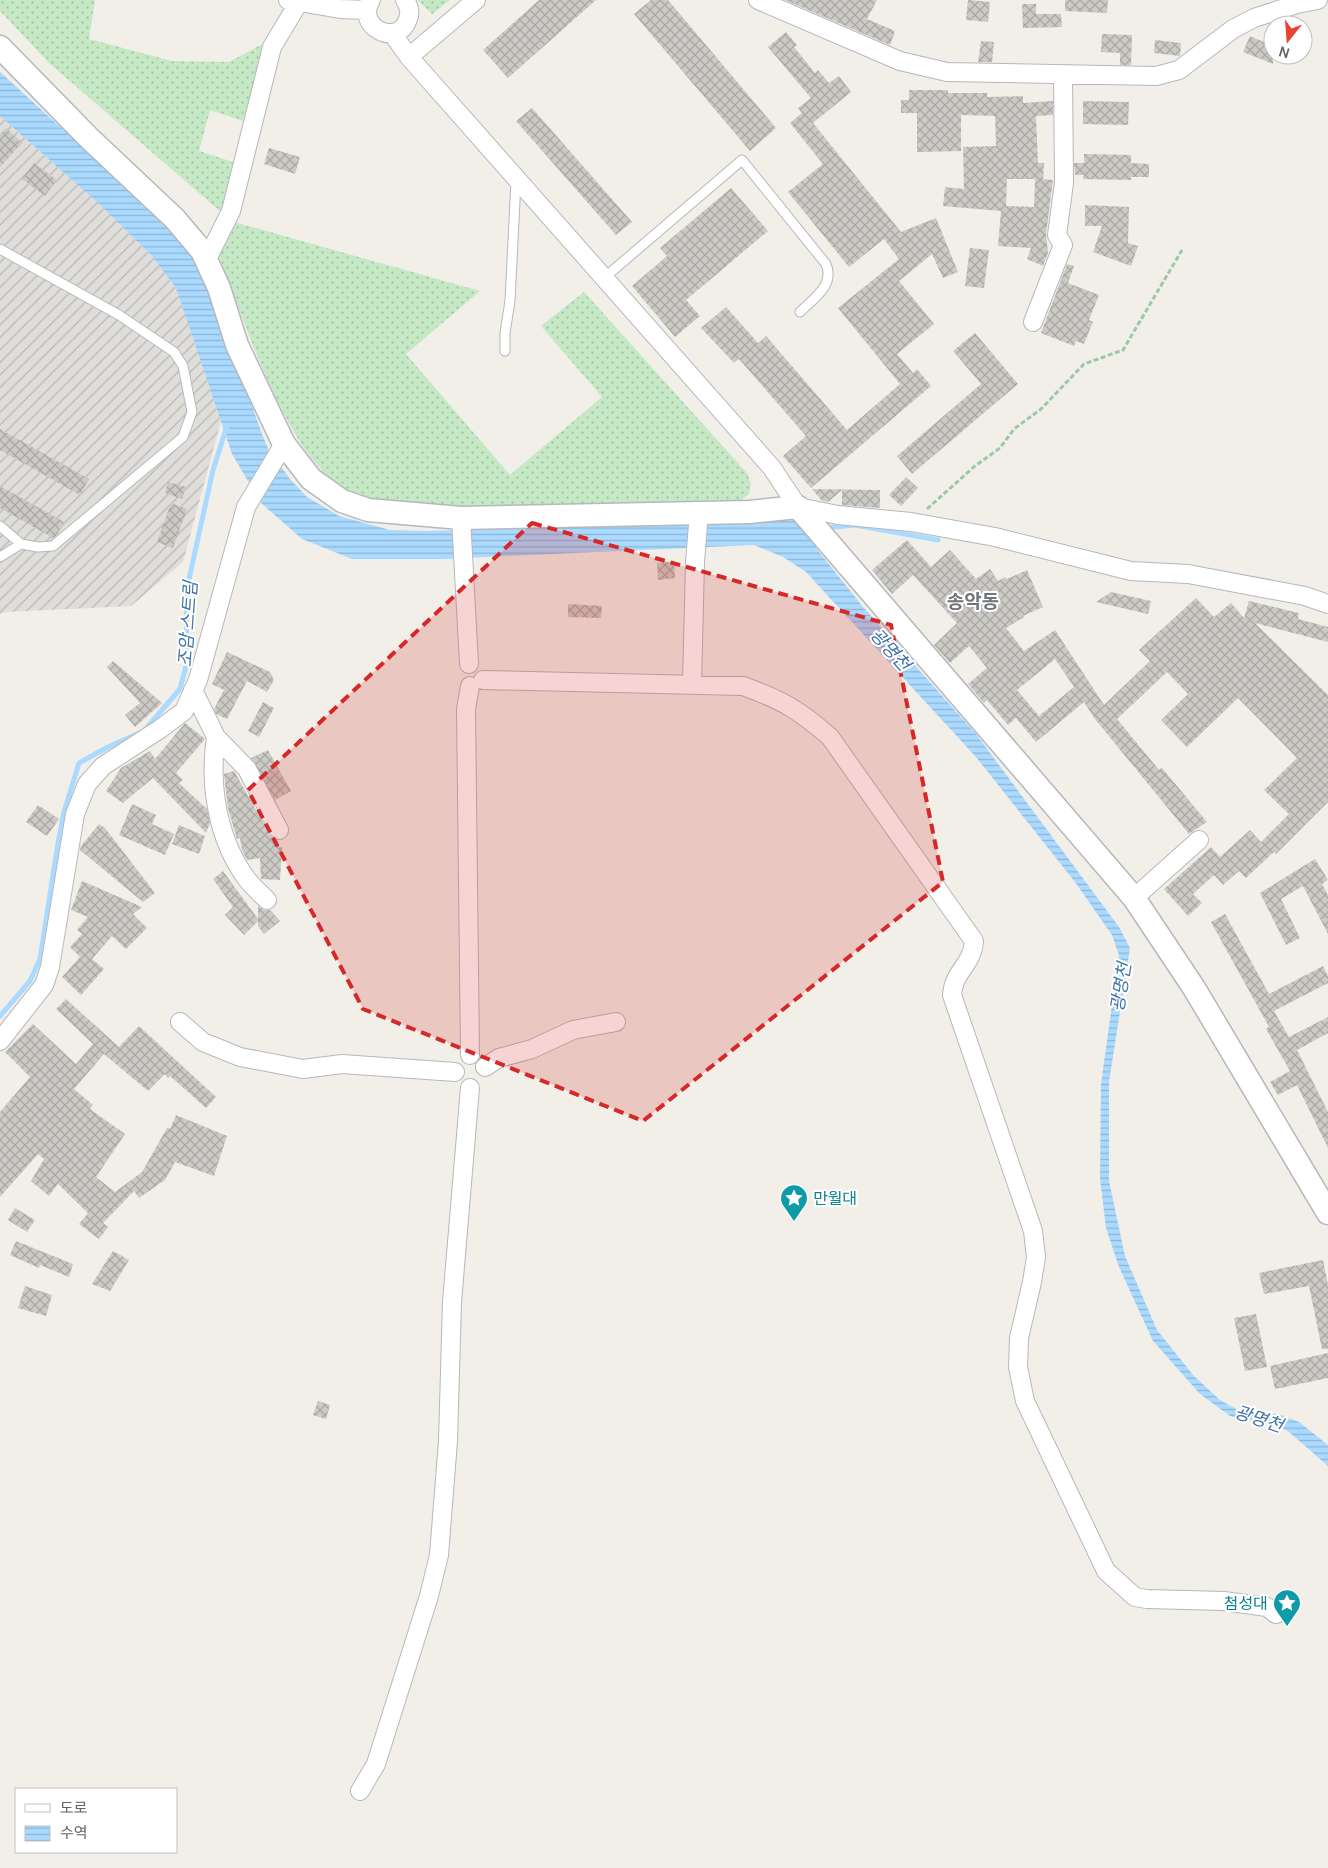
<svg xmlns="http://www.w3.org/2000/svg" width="1328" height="1868" viewBox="0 0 1328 1868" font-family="Manrope,'Noto Sans KR',sans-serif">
<defs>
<pattern id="industrial-furrows" width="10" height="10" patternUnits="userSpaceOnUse" patternTransform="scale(1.25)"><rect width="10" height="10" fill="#e0deda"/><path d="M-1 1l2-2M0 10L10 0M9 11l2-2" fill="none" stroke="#b9b8b5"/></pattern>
<pattern id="grass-dots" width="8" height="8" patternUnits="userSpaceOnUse" patternTransform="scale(1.25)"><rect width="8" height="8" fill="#c5e8c5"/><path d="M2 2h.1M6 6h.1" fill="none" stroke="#a3c0a4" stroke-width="1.8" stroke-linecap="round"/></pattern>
<pattern id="water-rules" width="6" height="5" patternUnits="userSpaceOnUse" patternTransform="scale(1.25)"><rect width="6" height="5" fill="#aadaff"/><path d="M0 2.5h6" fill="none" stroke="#8eb4d2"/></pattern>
<pattern id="building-cross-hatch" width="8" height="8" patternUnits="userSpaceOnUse" patternTransform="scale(1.25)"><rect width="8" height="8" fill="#cccac5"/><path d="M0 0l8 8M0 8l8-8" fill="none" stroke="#a9a8a4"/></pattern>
</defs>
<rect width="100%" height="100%" fill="#f1efe8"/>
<path fill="url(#industrial-furrows)" d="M0,116l99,88 52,51 25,33 45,133 -38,141 -52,44 -125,6 -6,2z"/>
<path fill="url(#grass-dots)" d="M0,0h95l-6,39 83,22 57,1 37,-20 -23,79 -33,-11 -11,41 34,11 -12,50 -173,-150 -48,-51z
M418,0h32l-18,14z
M234,222l246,69 -74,63 104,121 92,-78 -61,-71 43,-34 163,181 4,11 -2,10 -8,6 -335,8c-24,-5 -51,-9 -71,-25 -55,-45 -91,-165 -118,-232z"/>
<path fill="url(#water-rules)" d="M0,72l160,146 33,39 13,21 56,156 7,17 21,28 17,18 32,19 51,14 36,1 374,-11 14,17 2,11 47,59 113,127 143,193 11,21 -21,134v99l16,75 32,74 37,46 26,24 18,10 40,4 21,8 29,23v21l-40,-35 -13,-6 -45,-9 -30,-22 -47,-53 -34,-74 -13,-39 -6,-50 1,-94 18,-129 -7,-20 -37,-53 -99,-125 -170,-185 -23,-15 -29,-12 -313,14h-89l-50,-20 -41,-36 -29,-49 -56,-166 -25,-33 -52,-51 -99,-88z"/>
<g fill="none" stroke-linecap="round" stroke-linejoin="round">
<path stroke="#aadaff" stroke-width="5" d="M824,528l31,-3 83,15
M0,1016l30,-35 10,-22 18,-116 6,-31 15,-49 29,-16 36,-16 36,-42 6,-23 1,-78 26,-118 14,-44"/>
</g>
<path fill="url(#building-cross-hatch)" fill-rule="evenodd" d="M539,0h57l-88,78 -25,-28z
M651,0h17l108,128 -26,23 -116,-137z
M785,0h92l-10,19 28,12 -5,14z
M968,0l22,2 -2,20 -22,-2z
M1065,0h43l-1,13 -42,-2z
M1022,4h14v10h25l1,13 -39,1z
M786,32l11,13 -3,2 21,26 3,-3 11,13 10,-7 12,16 -38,31 88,109 35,-14 22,54 -15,6 -11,-24 -33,27 35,43 -37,30 16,19 4,-4 14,17 -120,102 -28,-32 23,-20 -67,-77 -5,4 -33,-35 25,-21 32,36 8,-7 81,94 53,-46 -62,-76 61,-49 -15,-20 -35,28 -61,-75 35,-28 -33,-41 12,-10 -4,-5 13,-10 -43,-51z
M1102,34l30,1 -1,30h-11v-12l-19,-1z
M1250,36l23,10v18l-30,-12z
M1155,40l26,3 -1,13 -26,-3z
M981,41l13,1 -2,20h-14z
M909,90h39v3h39v4l36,-1v7l30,-2v14l-17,1 2,47h6l-1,16 10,1 -7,54 2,19 -5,13 -16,-7 4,-11 -33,-2 3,-35 -58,-5 2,-19 19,2 -1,-42 33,-1 -1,-30 -34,-1v36l-44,1v-39h-16v-13h8zM1007,179h28l-1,28 -28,-1z
M1083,101l46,1 -1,23 -45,-1z
M532,108l100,114 -16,13 -100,-114z
M6,128l16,15 -22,24v-33z
M269,148l31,9 -5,17 -31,-10z
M1084,154l47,1v8l18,1v13h-18v3l-48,-1 1,-4h-9l-1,-12h10z
M34,163l23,17 -12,16 -23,-17z
M731,188l37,43 -82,69 14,16 -25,21 -43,-51 35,-30 -7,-8z
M1085,205l44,2 -1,36 10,3 -7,20 -38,-14 9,-26h-17z
M970,248l19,2 -5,38 -19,-2z
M1067,264l7,2 -6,17 31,12 -10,25 4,2 -9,22 -8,-3 -2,5 -33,-13z
M975,333l43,51 -106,90 -15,-18 84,-72 -28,-33z
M0,429l89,50 -9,16 -80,-45z
M906,477l12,11 -17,18 -12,-11z
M168,482l18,5 -4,12 -17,-6z
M0,486l64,36 -7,13 -4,3 -53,-30z
M812,489l68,1v18l-38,-3v-15l-14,12 -6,-1z
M171,503l16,6 -14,39 -16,-6z
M907,540l24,27 19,-17 26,29 14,-10 8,12 7,-4 2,2 20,-9 16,37 -20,9 1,1 -18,11 18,23 31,-21 49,75 46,-44 -11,-11 57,-52 18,19 17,-14 13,15 5,-17 50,12 -1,6 30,8v15l-73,-19 73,72v107l-52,52 -2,-2 -28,26 -7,-7 -16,14 -9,-10 -21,19 9,9 -14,13 -24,-27 47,-42 9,10 30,-27 11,12 28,-28 -25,-24 33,-32 -59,-60 -51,49 -26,-27 27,-26 -21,-22 -50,47 42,51 3,-2 45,54 -18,12 -94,-115 -11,-17 -48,40 -20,-24 -8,7 -21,-25 -3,3 -16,-19 19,-16 -18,-22 -19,17 -16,-18 23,-22 -44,-48 -21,19 -20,-24zM1055,659l19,28 -35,29 -22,-26z
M674,562l1,16 -17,2 -1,-17z
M1111,592l40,9 -3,13 -52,-12z
M568,604l34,2 -1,12 -33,-1z
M227,652l43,20 4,8 -7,12 -20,-11 -20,38 -11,-5 -2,-5 10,-19 -12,-6z
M113,661l49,42 -27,24 -10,-12 15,-12 -33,-36z
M263,702l11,6 -15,29 -11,-6z
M185,723l20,16 -29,34 7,7 -4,3 28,26 3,14 -4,10 -53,-55 -30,25 -17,-12 15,-23 29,-17 5,8z
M268,750l23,41 -16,9 -24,-42z
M234,771l36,64 7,5 1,7h4l-2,33 -19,-1 -1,-21 -13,2 -5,-10 -2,-12 -3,1 -9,-31 -4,-34z
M132,804l24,11 -4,9 22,10 -9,21 -46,-20z
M38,805l21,14 -12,17 -21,-14z
M99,824l6,4 50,65 -12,9 -63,-52 1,-4z
M179,825l26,11 -6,18 -27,-10z
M1315,859l13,21 -6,4 6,11v39l-25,-48 -22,13 19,39 -14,7 -26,-52z
M223,871l35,48v-13l6,4h6l10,11 -16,13 -6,-8v-5l-14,14 -19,-20 8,-8 -20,-28z
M82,881l60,26 -9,7 14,14 -21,21 -14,-13 -20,23 12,10 -23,26 -19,-18 18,-20 -10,-10 12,-13 -5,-4 11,-13 -17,-7z
M1225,914l44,80 54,-28 5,10v7l-54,28 15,26 39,-20v16l-31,17 31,62v36l-31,-63 -19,10 -8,-13 20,-11 -24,-42 3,-2 -58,-105z
M66,999l53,48 20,-21 77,71 -10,11 -36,-32 -2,2 -3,-4 -17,17 -44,-37 -30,35 19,16 -3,4 35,25 -29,43 19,15 27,-20 25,-44 3,1 6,-14 51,21 -13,40 -39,-14 -10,18 -26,18 -5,-7 -31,32 5,4 -9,12 -20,-15 9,-11 -30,-29 -9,12 -18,-15 13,-22 -6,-5 -38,43v-85l30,-35 -25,-25 28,-28 43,40 17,-20 -37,-35z
M15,1208l20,12 -8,12 -19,-12z
M16,1241l57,23 -4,13 -29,-12 -1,3 -29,-13z
M113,1251l16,9 -19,31 -18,-7z
M1323,1260l5,25v64h-6l-13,-63 -45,8 -5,-21z
M25,1286l27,9 -6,21 -28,-8z
M1256,1314l11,53 -22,4 -11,-53z
M1328,1353v25l-53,11 -5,-23z
M318,1401l12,4 -4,14 -13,-4z"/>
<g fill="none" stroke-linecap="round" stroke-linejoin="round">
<g stroke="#b5b8bc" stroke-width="11">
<path id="service" d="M0,249l119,66 55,37 9,14 9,46 -9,25 -130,109 -15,1 -17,-3 -21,-18
M604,278l138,-118 84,104c9,21 -12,34 -26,48
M505,351v-18l5,-32 6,-120
M0,557l21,-13"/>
</g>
<g stroke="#b5b8bc" stroke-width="20">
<path id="minor" d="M288,0l52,9 27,1
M371,0c-17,26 27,49 37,19 3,-7 1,-13 -3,-19
M758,0l142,61 47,11 209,4 23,-6 54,-41 21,-11 43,-14 21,-4
M392,33l17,24 363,411 26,39 40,8 73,7 84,15 136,34 57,3 117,22 23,8
M409,57l67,-57
M206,261l25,-50 41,-164 27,-45
M1033,322l30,-77 -6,-10 7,-52 -1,-108
M461,518l8,146
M483,680l260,6c39,14 56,24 87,51l144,204c-2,25 -20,29 -22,54l81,236 3,26 -4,25 -13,56 -1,29 7,34 81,170 29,26 12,2 77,2 43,6 9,7
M692,684l3,-122 4,-50
M470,686l-4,23 4,346
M193,690l23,47 31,32 32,61
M216,737c-7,47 1,101 30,141 6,8 14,15 21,22
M1134,898l65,-58
M180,1022l23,20 37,15 63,12 39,-5 113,8
M0,1041l44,-56 6,-18 25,-153 12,-30 16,-18 57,-37 24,-18 14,-31 48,-173 38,-63
M485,1067l14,-9 33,-9 41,-19 43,-8
M360,1791l16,-27 53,-168 10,-41 9,-114 4,-139 18,-214"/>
</g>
<g stroke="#b5b8bc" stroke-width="25">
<path id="tertiary" d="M0,47l88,90 87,82 27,32 17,37 18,57 47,99 27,35 31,22 26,9 93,8 288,-6 49,-5 336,391 60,90 134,225"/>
</g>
<path stroke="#9cc7a9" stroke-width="3" stroke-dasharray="5 2.5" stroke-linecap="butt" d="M927,509l48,-43 25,-18 14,-19 27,-20 43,-45 39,-14 59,-100"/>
<use href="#service" stroke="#fff" stroke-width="9"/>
<use href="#minor" stroke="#fff" stroke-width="18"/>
<use href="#tertiary" stroke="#fff" stroke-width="22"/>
</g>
<path fill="#d62828" fill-opacity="0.2" stroke="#d62828" stroke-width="4" stroke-dasharray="10 6" stroke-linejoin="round" d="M532,523l359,102 52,257 -300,239 -280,-112 -115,-219z"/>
<defs>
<g id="sight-pin" transform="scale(1.4375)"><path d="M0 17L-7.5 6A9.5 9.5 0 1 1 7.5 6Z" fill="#0f9aa8" stroke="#fff"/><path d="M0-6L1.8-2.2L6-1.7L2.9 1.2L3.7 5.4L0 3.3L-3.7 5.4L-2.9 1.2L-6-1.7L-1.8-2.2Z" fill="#fff"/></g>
</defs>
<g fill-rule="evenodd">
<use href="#sight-pin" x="794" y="1198"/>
<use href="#sight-pin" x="1287" y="1603"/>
</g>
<g text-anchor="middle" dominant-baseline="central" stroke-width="4" stroke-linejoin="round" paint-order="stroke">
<g font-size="16" fill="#0d838f" stroke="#fff" text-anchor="start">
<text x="813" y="1198">만월대</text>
<text x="1268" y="1603" text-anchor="end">첨성대</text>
</g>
<g font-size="18" font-style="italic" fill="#4174aa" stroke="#fff">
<text transform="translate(187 624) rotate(-86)">조암 스트림</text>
<text transform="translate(891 649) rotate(48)">광명천</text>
<text transform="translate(1120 987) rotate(-81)">광명천</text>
<text transform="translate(1259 1418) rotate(18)">광명천</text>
</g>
<g font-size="19" font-weight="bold" fill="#70757a" stroke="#fff">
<text x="973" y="601">송악동</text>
</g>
</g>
<rect x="15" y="1788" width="162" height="65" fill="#ffffff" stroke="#bfc1c3"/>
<rect x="25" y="1804" width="25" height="8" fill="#ffffff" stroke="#bfc1c3"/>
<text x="60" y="1813" font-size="15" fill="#5f6368">도로</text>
<rect x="25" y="1826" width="25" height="15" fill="url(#water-rules)" stroke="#bfc1c3"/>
<text x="60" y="1838" font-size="15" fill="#5f6368">수역</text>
<g transform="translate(1288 40) rotate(197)"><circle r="24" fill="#ffffff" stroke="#bfc1c3"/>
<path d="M0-4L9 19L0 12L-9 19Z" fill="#ea4335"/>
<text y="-8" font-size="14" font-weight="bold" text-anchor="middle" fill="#5f6368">N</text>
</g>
</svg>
